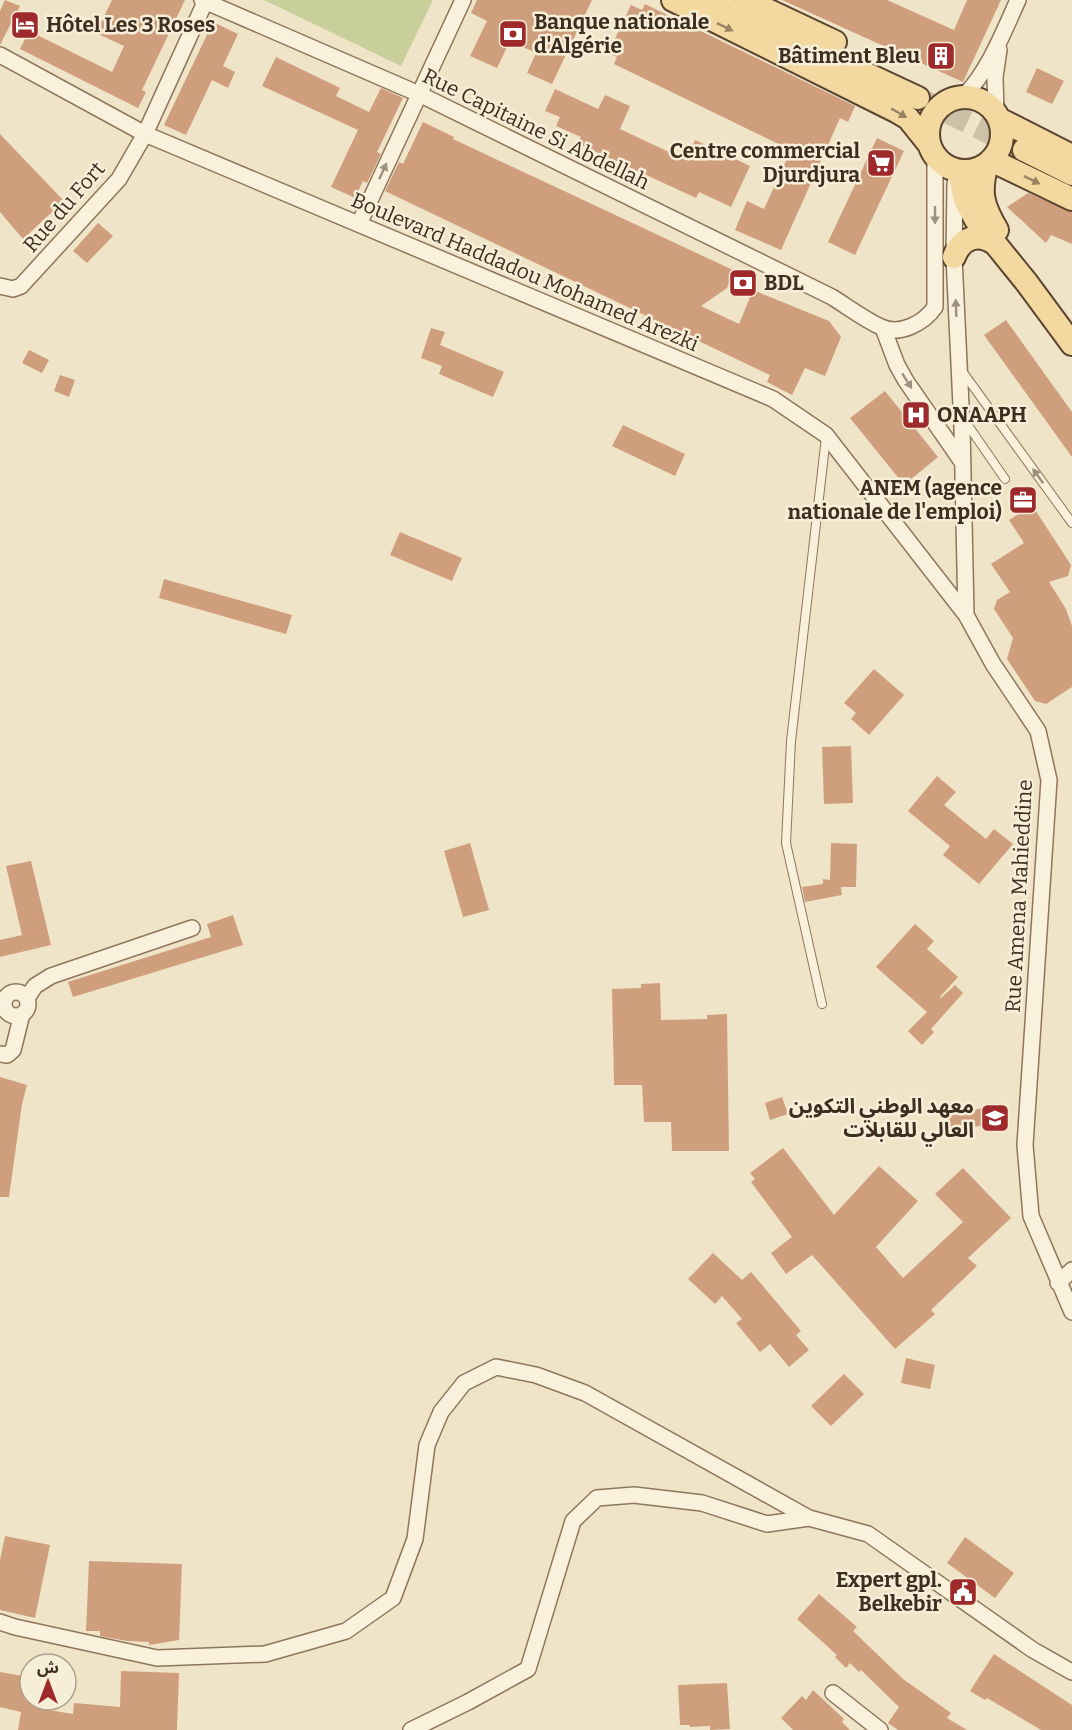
<svg xmlns="http://www.w3.org/2000/svg" width="1072" height="1730" viewBox="0 0 1072 1730" font-family="Bitter,'Noto Sans Arabic',serif">
<rect width="100%" height="100%" fill="#f0e4c8"/>
<path fill="#c9cf9b" d="M264,0h169l-32,66z"/>
<path fill="#cf9f7d" d="M5,0l15,6 -20,39v-34z
M112,0h73l-43,90 4,2 -8,16 -118,-59 9,-18 83,41 12,-26 -28,-13z
M477,0h115l-40,84 -25,-11 9,-20 -26,-12 -13,27 -27,-12 17,-35 -16,-8z
M782,0h105l67,30 13,-30h34l-38,82z
M645,4l210,102 -7,16 -8,-4 -59,132 -46,-20 12,-29 17,8 27,-59 -177,-86 3,-7 -10,-4 5,-13 2,1 17,-36 11,5z
M213,22l25,12 -15,32 12,6 -7,16 -16,-8 -26,55 -22,-10z
M276,57l64,31 -4,8 33,16 12,-24 22,10 -26,54 4,2 -14,29 -4,-2 -8,17 -24,-11 27,-57 -96,-44z
M1037,68l27,13 -12,23 -26,-12z
M555,89l43,20 7,-14 25,11 -10,23 66,31 9,-20 55,26 -19,41 -32,-15 -3,6 -119,-55 4,-6 -25,-11 4,-9 -15,-6z
M423,122l31,15 -1,2 282,132 -8,17 -26,18 38,18 14,-34 76,31 12,16 -16,39 -20,-8 -13,27 -25,-13 3,-7 -385,-184 14,-29 4,2z
M0,134l64,67 -41,38 -23,-27z
M877,138l27,13 -49,104 -27,-13z
M1028,193l44,19v32l-21,-9 -5,8 -39,-36z
M98,223l15,13 -26,27 -14,-12z
M1006,320l66,92v45l-88,-122z
M431,328l14,4 -5,13 64,27 -11,25 -54,-23 3,-8 -21,-8z
M29,350l20,10 -7,13 -20,-10z
M60,375l15,5 -6,17 -15,-6z
M885,391l53,66 -34,28 -54,-67z
M623,425l62,29 -10,22 -63,-30z
M1032,505l39,60 -3,11 -19,6 17,27 6,17v61l-26,17 -11,-3 -28,-42 6,-21 -19,-29 3,-9 13,-8 -19,-28 33,-21 -15,-23z
M400,532l62,26 -10,23 -62,-26z
M164,579l128,36 -6,19 -127,-36z
M874,669l30,26 -35,40 -18,-16 5,-6 -12,-10z
M851,746l2,57 -29,1 -2,-57z
M937,776l19,16 -12,13 42,34 8,-10 19,15 -34,40 -36,-29 7,-9 -42,-35z
M470,843l19,67 -26,7 -19,-66z
M831,843l26,1 -1,43h-15l1,8 -37,7 -3,-15 21,-3v-5l7,1z
M31,861l20,84 -51,12v-17l22,-5 -16,-69z
M233,915l10,30 -170,52 -5,-15 143,-45 -4,-13z
M915,924l19,17 -7,8 31,28 -18,20 1,1 14,-13 8,8 -32,36 3,3 -12,13 -14,-14 19,-19 -51,-45z
M660,983l1,37 46,-1v-4l20,-1 2,137h-57l-1,-29h-27l-2,-37h-28l-2,-96 29,-1v-4z
M0,1077l27,8 -5,19 -13,93h-9z
M782,1097l6,17 -18,6 -5,-17z
M948,1108h18v3l18,-3 2,17 -20,3v3l-18,-1z
M783,1148l51,67 45,-49 39,35 -42,46 27,31 60,-56 -28,-28 28,-26 48,50 -43,40 9,8 -46,44 4,4 -40,35 -83,-94 -26,19 -15,-21 21,-16 -41,-55 4,-3 -5,-6z
M713,1253l29,27 9,-8 50,59 -5,4 13,15 -20,17 -19,-23 -10,8 -24,-29 6,-4 -20,-23 -7,8 -27,-25z
M906,1358l29,7 -5,24 -29,-6z
M844,1374l20,20 -33,32 -20,-20z
M5,1536l45,9 -15,73 -35,-8v-50z
M965,1537l49,36 -19,25 -48,-35z
M89,1561l93,3 -3,76 -30,5v-3l-22,-1 -27,-5v-5h-14z
M819,1594l38,33 -4,4 50,48 48,34 -4,5 20,12h-69l-10,-7 11,-16 -38,-37 -2,2 -9,-9 -4,5 -11,-11 2,-2 -40,-36z
M994,1654l78,51v25h-31l-54,-32 -2,2 -15,-9z
M121,1671l58,2 -2,57h-159l3,-18 -21,-5v-35l23,4 7,-1v25h15l-2,9 30,5 1,-11 46,4z
M727,1683l3,46 -20,1v-4l-20,1v-2h-10l-2,-40z
M813,1690l31,29 -2,3 8,8h-57l-12,-12 21,-22 4,4z"/>
<g fill="none" stroke-linecap="round" stroke-linejoin="round">
<path stroke="#ccc0a6" stroke-width="22" stroke-dasharray="22 11" stroke-linecap="butt" d="M918,98l106,52"/>
<g stroke="#8d765c" stroke-width="10">
<path id="lane" d="M962,371l110,152
M965,421l40,58
M822,1004l-36,-161 5,-102 35,-304"/>
</g>
<g stroke="#8d765c" stroke-width="18">
<path id="street" d="M202,0l217,94 413,203c16,10 32,22 49,30 19,9 43,-4 54,-20v-150
M0,55l145,79 628,265 53,36 140,180
M964,96c25,-26 39,-63 54,-96
M996,113l-1,-36 4,-27
M955,183l-1,74 8,170 4,188 27,49 45,67 11,49 -24,365 6,71 41,96
M359,224l104,-224
M0,286l13,3 8,-3 98,-107 26,-45 61,-134
M883,328l14,37 9,16 56,81
M4 1004a12 12 0 1 1 24 0a12 12 0 1 1-24 0Z
M27,998l8,-12 16,-10 141,-48
M0,1054l7,1 6,-5 9,-36
M1058,1283l14,-13
M0,1622l15,5 142,31 108,-4 81,-23 47,-33 22,-59 12,-94 14,-33 23,-29 32,-16 40,8 49,18 224,125
M833,1693l47,37
M411,1730l57,-28 60,-33 45,-148 24,-23 37,-3 68,8 65,21 42,-6 59,16 165,116 39,22"/>
</g>
<g stroke="#5b4430" stroke-width="26">
<path id="primary" d="M673,0l225,112 10,6 20,25
M708,0l210,98
M746,0l89,42
M928 134a37 37 0 1 1 74 0a37 37 0 1 1-74 0Z
M999,119l73,37
M1024,150l48,24
M991,160l81,39
M987,164c-8,28 -5,41 10,66
M959,171l6,29 11,20 51,63 45,61
M954,257c7,-19 24,-25 40,-14"/>
</g>
<use href="#lane" stroke="#faf1dc" stroke-width="8"/>
<use href="#street" stroke="#faf1dc" stroke-width="15"/>
<use href="#primary" stroke="#f3d9a0" stroke-width="22"/>
</g>
<defs><path id="oneway-solid" d="M-6-.8H1V-3.2L6.5 0L1 3.2V.8H-6Z" transform="scale(1.5)"/></defs>
<g fill="#988460">
<use href="#oneway-solid" transform="translate(725 27) rotate(26)"/>
<use href="#oneway-solid" transform="translate(899 113) rotate(30)"/>
<use href="#oneway-solid" transform="translate(1032 180) rotate(26)"/>
</g>
<g fill="#9c907e">
<use href="#oneway-solid" transform="translate(383 171) rotate(-65)"/>
<use href="#oneway-solid" transform="translate(935 215) rotate(90)"/>
<use href="#oneway-solid" transform="translate(956 308) rotate(-92)"/>
<use href="#oneway-solid" transform="translate(907 381) rotate(58)"/>
<use href="#oneway-solid" transform="translate(1038 476) rotate(-126)"/>
</g>
<defs>
<g id="hotel-square" transform="scale(1.5)"><rect x="-9" y="-9" width="18" height="18" rx="4" fill="#9e2a2b" stroke="#f7eed8"/><path d="M-6-4.5h1.5V1H6V5H4.5V3h-9V5H-6ZM-4 0a1.8 1.8 0 1 1 3.6 0ZM.5 0V-2.5h3Q6-2.5 6 0Z" fill="#fff"/></g>
<g id="bank-square" transform="scale(1.5)"><rect x="-9" y="-9" width="18" height="18" rx="4" fill="#9e2a2b" stroke="#f7eed8"/><path d="M-6-4H6V4H-6ZM0-2.3a2.3 2.3 0 1 0 0 4.6a2.3 2.3 0 1 0 0-4.6Z" fill="#fff"/></g>
<g id="building-square" transform="scale(1.5)"><rect x="-9" y="-9" width="18" height="18" rx="4" fill="#9e2a2b" stroke="#f7eed8"/><path d="M-4-6H4V6H1V3H-1V6H-4ZM-2.5-4.3h1.7v1.8h-1.7ZM.8-4.3h1.7v1.8H.8ZM-2.5-1h1.7V.8h-1.7ZM.8-1h1.7V.8H.8Z" fill="#fff"/></g>
<g id="supermarket-square" transform="scale(1.5)"><rect x="-9" y="-9" width="18" height="18" rx="4" fill="#9e2a2b" stroke="#f7eed8"/><path d="M-6-5.5h2.5l.6 2H6L4.5 2H-2.5L-4.4-4H-6ZM-1.5 3.2a1.3 1.3 0 1 0 .1 0ZM3 3.2a1.3 1.3 0 1 0 .1 0Z" fill="#fff"/></g>
<g id="hospital-square" transform="scale(1.5)"><rect x="-9" y="-9" width="18" height="18" rx="4" fill="#9e2a2b" stroke="#f7eed8"/><path d="M-5-5h3v3.5h4V-5h3V5h-3V1.5h-4V5h-3Z" fill="#fff"/></g>
<g id="office-square" transform="scale(1.5)"><rect x="-9" y="-9" width="18" height="18" rx="4" fill="#9e2a2b" stroke="#f7eed8"/><path d="M-6-3h4V-5.5h4V-3h4V5H-6ZM-1-4.5V-3h2v-1.5ZM-6 0V1H6V0Z" fill="#fff"/></g>
<g id="school-square" transform="scale(1.5)"><rect x="-9" y="-9" width="18" height="18" rx="4" fill="#9e2a2b" stroke="#f7eed8"/><path d="M0-5L7-2L0 1L-7-2ZM-4 1L0 2.5L4 1V4Q0 6-4 4Z" fill="#fff"/></g>
<g id="civic-square" transform="scale(1.5)"><rect x="-9" y="-9" width="18" height="18" rx="4" fill="#9e2a2b" stroke="#f7eed8"/><path d="M-.6-6.5H3V-4.5H.6V-3L4-1V1h2V6H-6V1h2V-1L-.6-3ZM-1.2 2.5V6h2.4V2.5Z" fill="#fff"/></g>
</defs>
<g fill-rule="evenodd">
<use href="#hotel-square" x="25" y="25"/>
<use href="#bank-square" x="513" y="34"/>
<use href="#building-square" x="941" y="56"/>
<use href="#supermarket-square" x="881" y="163"/>
<use href="#bank-square" x="743" y="283"/>
<use href="#hospital-square" x="916" y="415"/>
<use href="#office-square" x="1023" y="500"/>
<use href="#school-square" x="995" y="1118"/>
<use href="#civic-square" x="963" y="1592"/>
</g>
<g text-anchor="middle" dominant-baseline="central" stroke-width="5" stroke-linejoin="round" paint-order="stroke">
<g font-size="21" font-weight="bold" fill="#3d2e20" stroke="#f7eed8" text-anchor="end">
<text x="534" y="22" text-anchor="start">Banque nationale<tspan x="534" dy="24">d'Algérie</tspan></text>
<text x="46" y="25" text-anchor="start">Hôtel Les 3 Roses</text>
<text x="920" y="56">Bâtiment Bleu</text>
<text x="860" y="151">Centre commercial<tspan x="860" dy="24">Djurdjura</tspan></text>
<text x="764" y="283" text-anchor="start">BDL</text>
<text x="937" y="415" text-anchor="start">ONAAPH</text>
<text x="1002" y="488">ANEM (agence<tspan x="1002" dy="24">nationale de l'emploi)</tspan></text>
<text x="974" y="1106">معهد الوطني التكوين<tspan x="974" dy="24">العالي للقابلات</tspan></text>
<text x="942" y="1580">Expert gpl.<tspan x="942" dy="24">Belkebir</tspan></text>
</g>
<g font-size="21" fill="#3d2e20" stroke="#f7eed8">
<text transform="translate(536 129) rotate(26)">Rue Capitaine Si Abdellah</text>
<text transform="translate(64 207) rotate(-49)">Rue du Fort</text>
<text transform="translate(525 272) rotate(23)">Boulevard Haddadou Mohamed Arezki</text>
<text transform="translate(1019 896) rotate(-87)">Rue Amena Mahieddine</text>
</g>
</g>
<g transform="translate(48 1682)"><circle r="28" fill="#f7eed8" stroke="#ada18e" stroke-width="1.5"/>
<path d="M0-4.5L10 22L0 15L-10 22Z" fill="#9e2a2b"/>
<text y="-9" font-size="16" font-weight="bold" text-anchor="middle" fill="#3d2e20">ش</text>
</g>
</svg>
